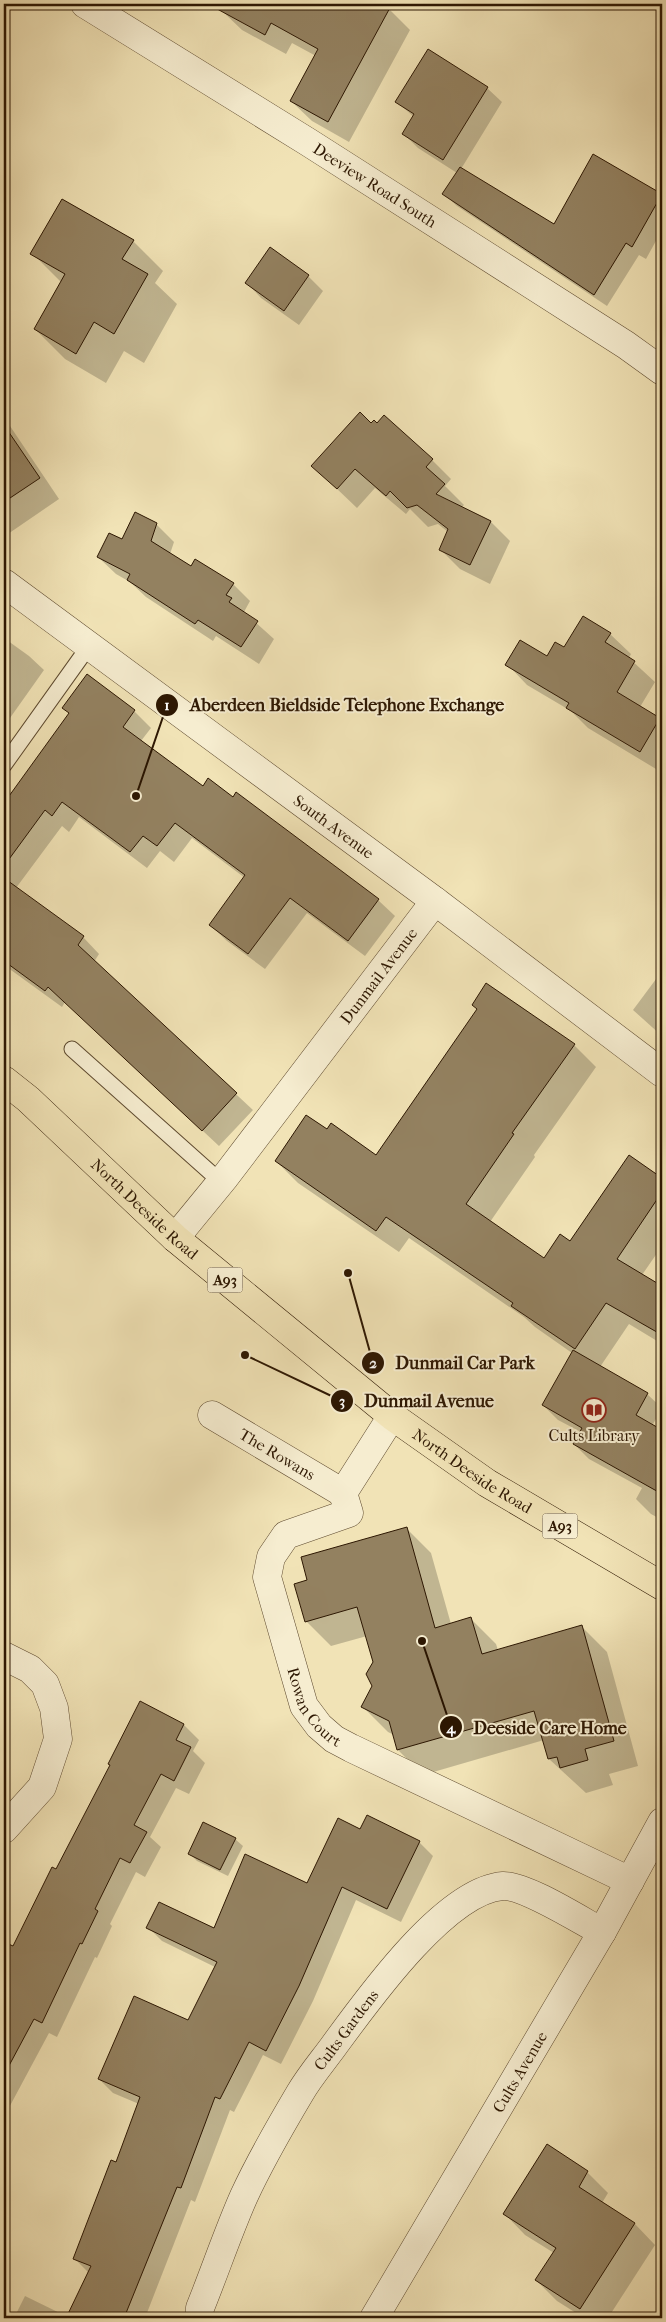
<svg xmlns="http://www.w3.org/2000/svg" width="666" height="2322" viewBox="0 0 666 2322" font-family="'IM FELL French Canon',serif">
<rect width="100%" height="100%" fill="#f1e3b6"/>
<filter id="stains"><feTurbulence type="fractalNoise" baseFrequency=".004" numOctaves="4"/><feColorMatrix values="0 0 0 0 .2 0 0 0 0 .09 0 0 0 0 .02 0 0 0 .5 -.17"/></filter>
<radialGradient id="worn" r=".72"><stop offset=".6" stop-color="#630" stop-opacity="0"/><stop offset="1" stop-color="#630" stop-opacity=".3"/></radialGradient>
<path fill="#0003" d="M224,4h155l10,5 21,21 -61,112 -37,-21 -21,-20 25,-45 -24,-13 -6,11 -44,-24 -21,-20z
M487,88l15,14 -41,67 93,57 40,-70 68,39v35l-16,29 -7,-4 -32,51 -150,-100 -13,-12 13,-21 -39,-25 -14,-14 10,-17 -17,-15z
M133,241l30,30 -8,12 22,21 -33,59 -20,-12 -18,32 -41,-24 -30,-30 27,-46 -30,-30z
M271,249l37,27 15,15 -24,34 -38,-27 -14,-15z
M4,417l55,82 -54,37 -1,-2z
M371,424l61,36 19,19 -6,7 19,19 -3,3 30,14 19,19 -20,43 -30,-15 -19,-19 7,-18 -10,-8 -10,3 -18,-18 -4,5 -31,-26 -18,20 -44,-42z
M156,524l18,18 -4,12 22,14 41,16 17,17 -6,11 30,27 -15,25 -43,-28 -3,5 -67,-44 -16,-15 -14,-8 -18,-17 24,-17z
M610,634l21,20 -2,4 26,24 -15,25 22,15 -1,50 -73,-44 -17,-17 -44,-26 -20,-21 40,-6 17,-9z
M4,638l25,18 15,14 -34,48 -6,-5z
M88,676l46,35 17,17 -10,13 62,46 175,113 17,16 -30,40 -58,-43 -42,56 -38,-28 -17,-16 35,-47 -53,-40 -18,24 -14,-11 -13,17 -68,-51 -10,15 -7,-6 -46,62 67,49 16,17 -5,8 159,148 -34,36 -154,-144 -3,5 -58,-42v-160l66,-91 -6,-6z
M662,971v65l-29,-26z
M574,1045l22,22 -62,88 1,2 -45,65 54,37 27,-16 58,-86 33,22v67l-20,29 20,12v57l-33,-20 -29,43 47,27 15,14 -10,18 10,6v88l-11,-6 -15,-15 6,-11 -53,-29 -15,-15 7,-12 -23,-12 -15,-15 29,-52 -37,-26 -11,-10 -115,-79 -10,14 -101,-69 -22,-22 51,-31 50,27z
M406,1528l25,25 20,71 20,-5 25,25 2,6 84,-23 25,25 31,114 -29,8 4,11 -27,8 -37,-34 -5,-19 -121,35 -25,-25 -4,-15 -6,-3 -25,-25 10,-21 1,-24 -7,-26 -36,10 -25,-25 3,-40z
M140,1703l44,22 15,15 -6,11 12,12 -16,31 -13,-6 -26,49 11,10 -16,30 -9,-5 -26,52 2,2 -15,32 -2,-1 -38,80 -8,-4 -45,84v-156l53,-90 54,-106z
M361,1831l58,11 14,14 -32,66 -45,-22 -43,101 -32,63 -18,-9 -29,57 -4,-2 -35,92 -4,-2 -46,118h-131l11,-22 43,21 20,-45 -14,-14 42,-94 23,-60 -26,-11 -14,-14 89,-58 27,-54 -53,-26 -14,-14 67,3 92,-46z
M235,1839l8,7 -15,30 -31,-15 -8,-8z
M548,2146l39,26 21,21 -6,10 33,21 20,21 -47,73h-24l-27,-17 -21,-21 18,-27 -29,-18 -20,-21z"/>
<path fill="#938160" stroke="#2d1702" d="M208,4h184l-64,118 -38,-21 28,-52 -47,-26 -6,12z
M428,49l60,38 -45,73 -41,-26 12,-20 -19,-12z
M593,154l69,40 -30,53 -6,-4 -32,52 -152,-101 18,-27 94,57z
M62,199l72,41 -12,19 26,15 -34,60 -20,-12 -18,32 -42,-25 31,-55 -35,-20z
M270,247l39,28 -25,36 -39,-28z
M360,412l11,11 3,-3 3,3 7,-8 49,44 -7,8 19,17 -9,10 55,27 -21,44 -31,-15 9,-21 -31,-24 -10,3 -17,-17 -4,5 -31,-27 -18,20 -26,-23z
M4,425l36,53 -36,24z
M135,512l22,11 -6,18 40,25 4,-7 39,24 -8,12 6,3 -3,4 29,19 -17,26 -43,-27 -3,4 -68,-44 3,-6 -33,-17 12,-24 13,6z
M583,616l28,17 -6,9 30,19 -18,31 43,26 -20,34 -74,-44 3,-5 -64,-38 15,-25 27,16 8,-14 9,5z
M87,674l48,36 -12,17 80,59 5,-8 25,19 3,-5 143,107 -31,42 -58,-43 -42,56 -39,-29 36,-50 -70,-52 -18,23 -14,-10 -13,16 -68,-50 -10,14 -7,-6 -41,56v-63l65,-90 -7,-5z
M4,878l80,58 -6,9 159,148 -35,38 -154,-144 -3,4 -41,-30z
M486,983l89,61 -63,89 2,1 -48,70 78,54 16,-24 10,7 59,-86 33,23v14l-45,67 45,27v49l-56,-32 -31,46 -64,-43 2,-3 -127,-86 -10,14 -101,-70 31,-46 21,14 4,-6 45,32 101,-146 -5,-4z
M573,1350l75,43 -12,22 26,15v64l-89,-50 9,-16 -40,-23z
M407,1527l28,101 36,-11 11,37 100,-29 32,116 -29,8 3,11 -28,8 -3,-11 -9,2 -14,-48 -137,39 -8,-29 -28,-14 11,-21 -6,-12 7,-12 -16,-55 -52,15 -11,-38 13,-4 -6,-23z
M140,1701l44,23 -8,16 15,7 -17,34 -13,-7 -27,51 13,7 -17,31 -10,-5 -25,51 3,2 -16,33 -2,-1 -38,80 -8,-4 -30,56v-133l9,4 39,-79 4,2 54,-104 -2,-1z
M367,1815l53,26 -33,68 -45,-22 -43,99 -33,65 -17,-9 -29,57 -5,-2 -34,91 -4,-1 -53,131h-58l25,-52 -18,-7 38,-99 5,2 24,-65 -42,-18 36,-83 54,24 29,-58 -71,-34 13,-26 55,26 31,-74 62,29 31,-65 22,11z
M203,1822l33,16 -16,32 -32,-16z
M547,2144l41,27 -9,16 56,36 -55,86 -45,-29 21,-32 -53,-34z"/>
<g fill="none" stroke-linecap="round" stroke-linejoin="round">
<g stroke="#5e4a2f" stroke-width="17">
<path id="service" d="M4,765l85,-119
M72,1049l149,133"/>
</g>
<g stroke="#5e4a2f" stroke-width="29">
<g id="minor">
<path id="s1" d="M85,4l223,138 318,203 36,26"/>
<path id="s2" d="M4,583l431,318 227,172"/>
<path id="s3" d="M175,1238l50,-61 210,-276"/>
<path id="s4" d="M212,1415l131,78"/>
<path id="s5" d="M392,1416l-49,77 6,20 -63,22 -15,22 -4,20 37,129 15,20 15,13 17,9 279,133"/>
<path d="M4,1656l26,13 15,15 9,24 4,31 -16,48 -38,42"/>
<path id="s6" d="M199,2318l1,-10c15,-37 28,-76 44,-112 16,-35 37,-71 56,-103 10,-17 22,-31 33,-46 33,-45 112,-157 170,-161 22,-1 77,34 99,46"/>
<path id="s7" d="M374,2318l228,-386 60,-110"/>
</g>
</g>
<g stroke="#2d1702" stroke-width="29">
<g id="primary">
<path id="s8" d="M4,1080l24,19 147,139 217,178 95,67 175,103"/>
</g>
</g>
<use href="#service" stroke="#f6edd0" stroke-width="15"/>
<use href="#minor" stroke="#f6edd0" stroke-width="28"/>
<use href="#primary" stroke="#f1e3b6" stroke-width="28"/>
</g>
<defs>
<g id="library-ring" transform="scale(1.25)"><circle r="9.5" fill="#f6edd0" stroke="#8f2418" stroke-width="1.5"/><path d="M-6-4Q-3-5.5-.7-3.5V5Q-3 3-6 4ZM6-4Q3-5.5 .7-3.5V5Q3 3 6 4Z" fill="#8f2418"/></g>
</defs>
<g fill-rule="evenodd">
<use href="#library-ring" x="594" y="1410"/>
</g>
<g text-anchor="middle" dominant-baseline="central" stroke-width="4" stroke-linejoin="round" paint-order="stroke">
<g fill="#f6edd0" stroke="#695740" stroke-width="1">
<rect x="207.5" y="1267.5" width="35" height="25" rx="4"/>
<rect x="542.5" y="1513.5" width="35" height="25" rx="4"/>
</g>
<g font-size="15" font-weight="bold" fill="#2d1702">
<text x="225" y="1280">A93</text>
<text x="560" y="1526">A93</text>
</g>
<g font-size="16" fill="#2d1702" stroke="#f6edd0">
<text stroke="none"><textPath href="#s1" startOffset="342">Deeview Road South</textPath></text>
<text stroke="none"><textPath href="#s2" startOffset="410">South Avenue</textPath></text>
<text stroke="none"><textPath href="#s3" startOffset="332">Dunmail Avenue</textPath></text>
<text stroke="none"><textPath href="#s8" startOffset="191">North Deeside Road</textPath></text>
<text stroke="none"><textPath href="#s4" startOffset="76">The Rowans</textPath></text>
<text stroke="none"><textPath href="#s8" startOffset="611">North Deeside Road</textPath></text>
<text stroke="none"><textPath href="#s5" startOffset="366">Rowan Court</textPath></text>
<text stroke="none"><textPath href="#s6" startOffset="326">Cults Gardens</textPath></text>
<text stroke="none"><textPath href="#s7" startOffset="286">Cults Avenue</textPath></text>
</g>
<g font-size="16" fill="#2d1702" stroke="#f6edd0">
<text x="594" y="1435">Cults Library</text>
</g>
</g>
<path fill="none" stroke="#2d1702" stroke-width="2" d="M136 796L167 705M348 1273L373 1363M245 1355L342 1401M422 1641L451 1727"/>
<g fill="#2d1702" stroke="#f6edd0" stroke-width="2">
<circle cx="136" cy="796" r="5"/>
<circle cx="348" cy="1273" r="5"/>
<circle cx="245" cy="1355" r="5"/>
<circle cx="422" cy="1641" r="5"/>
<circle cx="167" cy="705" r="12"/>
<circle cx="373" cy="1363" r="12"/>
<circle cx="342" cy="1401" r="12"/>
<circle cx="451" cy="1727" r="12"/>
</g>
<g font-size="15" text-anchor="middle" font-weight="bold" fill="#fff">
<text x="167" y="710">1</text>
<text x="373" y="1368">2</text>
<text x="342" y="1406">3</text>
<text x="451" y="1733">4</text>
</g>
<g font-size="18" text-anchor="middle" font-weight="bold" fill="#2d1702" stroke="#f6edd0" stroke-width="4" stroke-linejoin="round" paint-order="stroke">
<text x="347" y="711">Aberdeen Bieldside Telephone Exchange</text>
<text x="465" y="1369">Dunmail Car Park</text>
<text x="429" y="1407">Dunmail Avenue</text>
<text x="550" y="1734">Deeside Care Home</text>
</g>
<rect width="666" height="2322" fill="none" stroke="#f1e3b6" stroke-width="20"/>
<rect x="5" y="5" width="656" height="2312" fill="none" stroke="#2d1702" stroke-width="2.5"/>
<rect x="10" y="10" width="646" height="2302" fill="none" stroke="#2d1702"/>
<rect width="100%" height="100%" filter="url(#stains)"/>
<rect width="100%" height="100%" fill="url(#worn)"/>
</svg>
